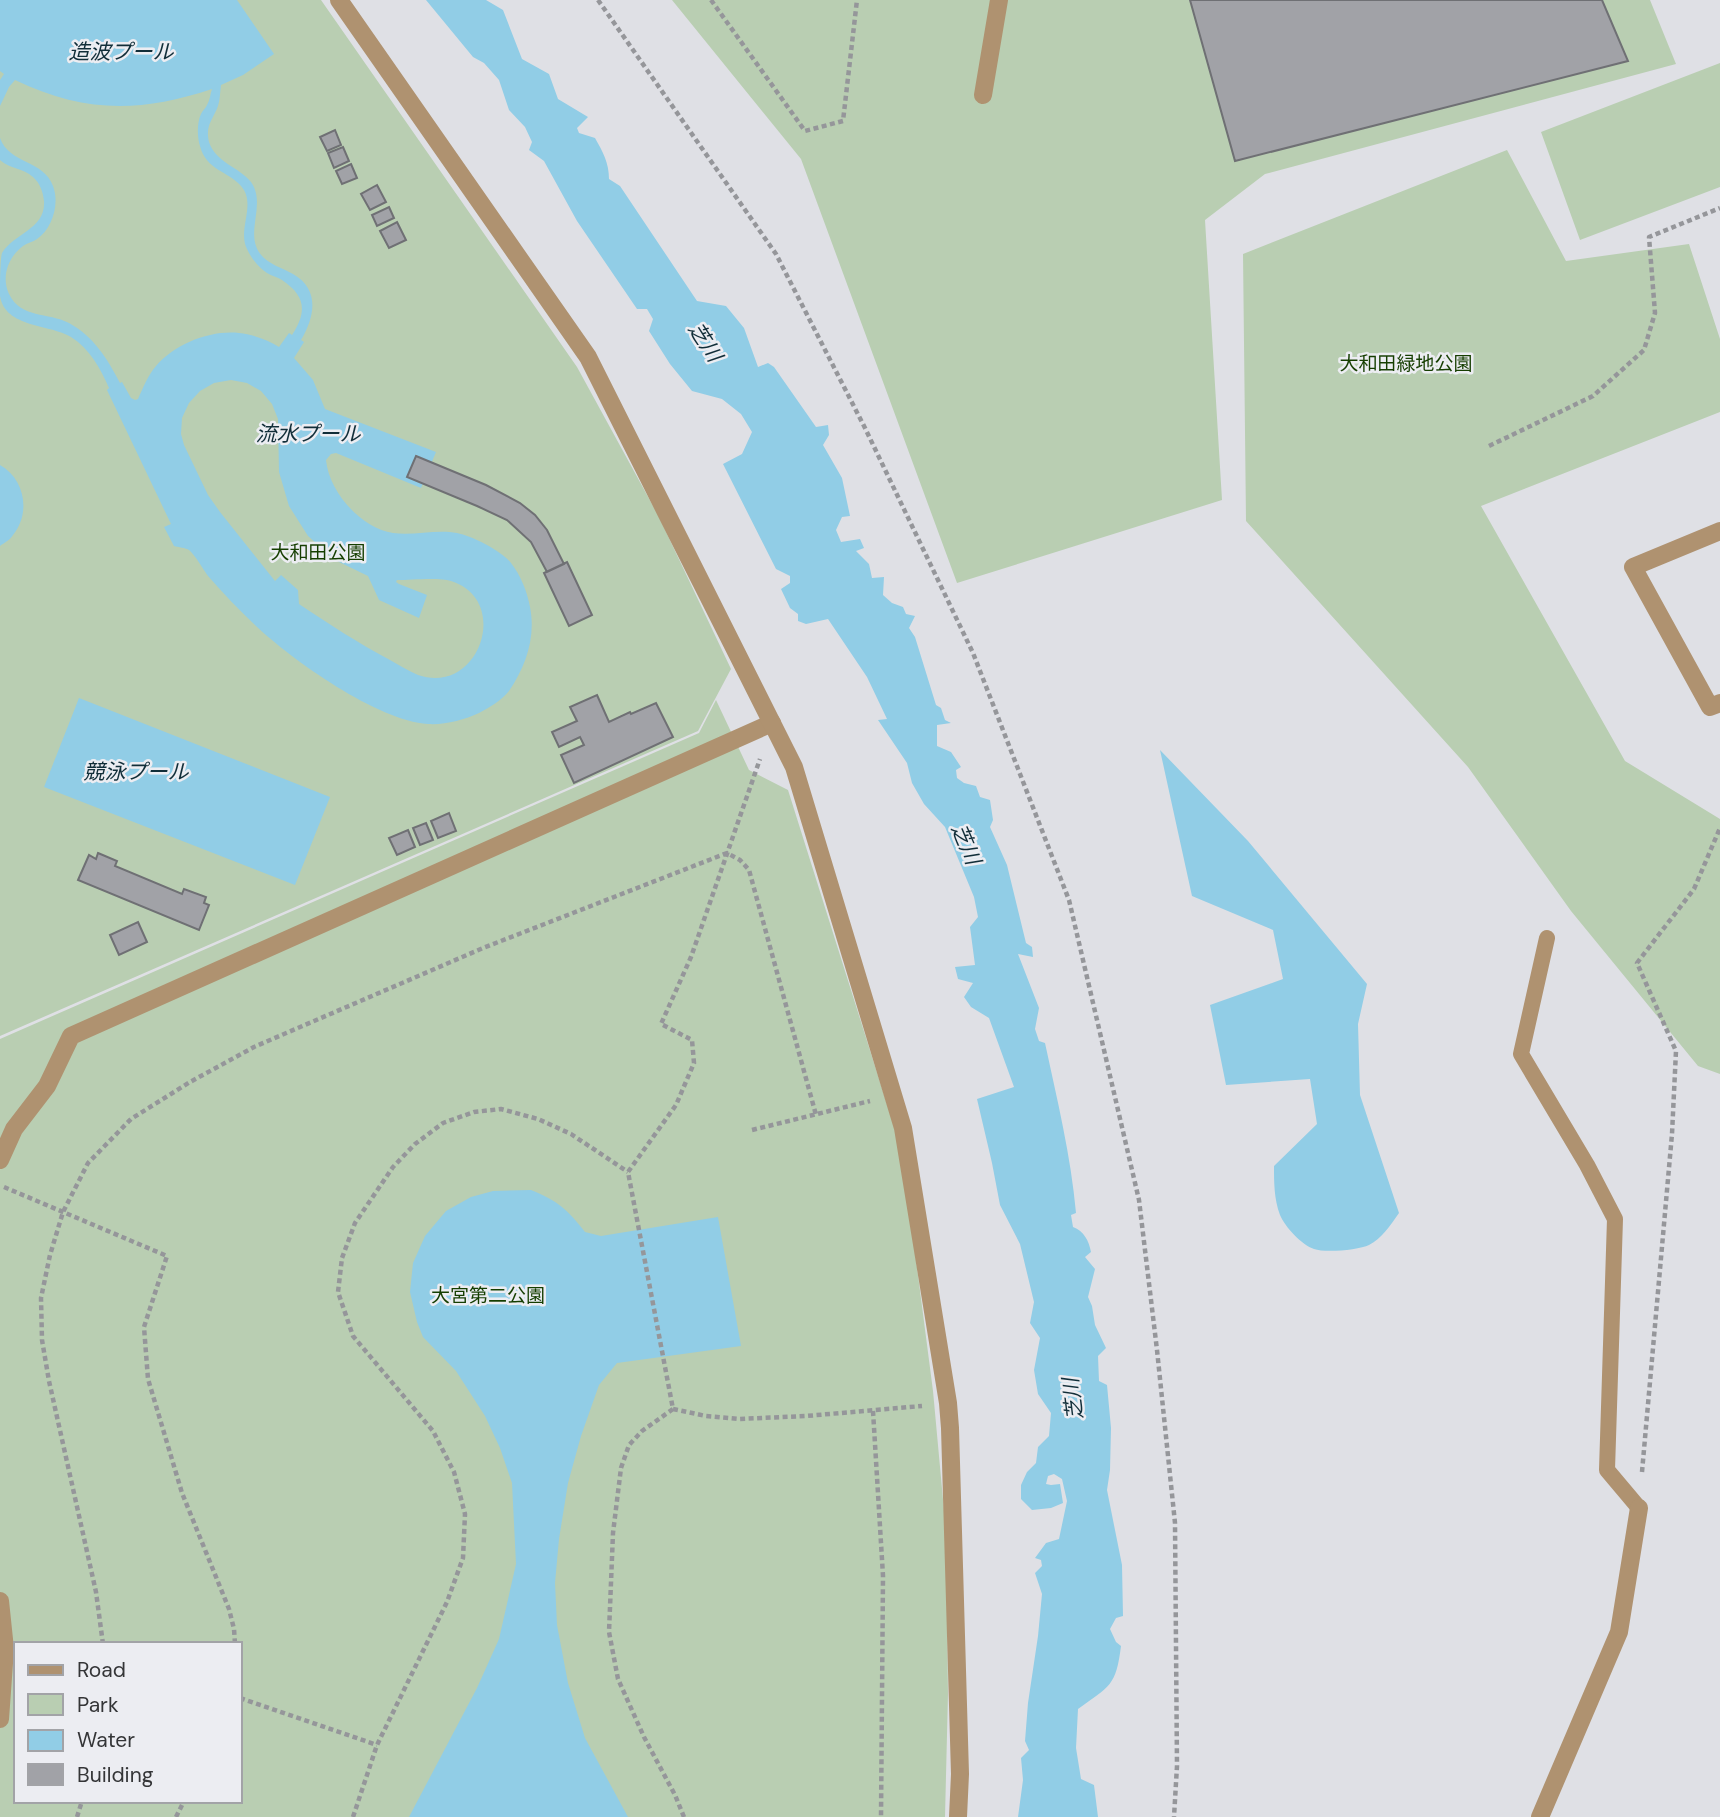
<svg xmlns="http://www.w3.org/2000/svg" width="1720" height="1817" viewBox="0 0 1720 1817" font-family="'DM Sans','Noto Sans JP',sans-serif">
<rect width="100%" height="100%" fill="#dfe0e5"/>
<path fill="#b9ceb2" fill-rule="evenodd" d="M0,0h321l256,367 81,148 73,154 -33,62 -698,305z
M672,0h978l26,64 -411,110 -60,46 17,280 -265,83 -156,-424z
M1720,63v124l-140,53 -39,-108z
M1507,150l59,111 123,-17 31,95v73l-239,94 144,255 95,58v255l-22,-8 -127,-155 -103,-144 -222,-246 -3,-267z
M716,700l33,70 39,20 114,362 31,239 13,141 2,162 -3,123h-945v-778l699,-306zM16,1644h224v157h-224z"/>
<path fill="#91cde6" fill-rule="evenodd" d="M0,0h237l37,54 -31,21 -22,10c-1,7 -1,15 -3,21 -5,14 -13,19 -9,36 6,20 30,25 42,40 14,20 -2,44 5,64 6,17 23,20 37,28 28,16 21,44 8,66l3,2 -10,16 19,22 12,29 111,43 -15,36 -85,-35 -5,1 -5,6c3,32 35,68 67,73 21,3 43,-4 64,0 15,3 45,18 54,30 10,13 16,28 19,44 6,30 -4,59 -21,84 -8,10 -19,16 -30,22 -15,7 -34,12 -51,11 -50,-3 -136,-64 -172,-98 -17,-16 -33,-33 -48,-50 -5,-7 -13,-21 -19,-26 -3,-2 -11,-3 -15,-4l-10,-19 7,-3 -64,-134 2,-2c-9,-20 -19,-39 -38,-51 -21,-13 -66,-9 -71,-41 0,-9 0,-36 2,-43 12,-20 44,-24 42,-52 -1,-9 -4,-18 -11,-24 -10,-9 -23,-8 -33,-17v-22c9,26 44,22 53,48 7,18 -1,43 -16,53 -4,3 -10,4 -14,7 -15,11 -22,31 -14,48 12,25 39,18 60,29 25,14 38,35 51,60l2,-1 9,16 4,2 3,-1c5,-11 10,-24 18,-33 19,-22 54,-36 83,-33 13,1 29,7 40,14l10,-14 3,2c15,-23 14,-39 -10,-55 -5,-3 -10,-4 -15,-7 -8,-5 -16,-15 -20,-24 -10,-20 10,-45 -6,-63 -13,-15 -35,-16 -41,-40 -3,-9 -3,-24 1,-32 1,-3 5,-6 6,-9 3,-5 3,-10 5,-16 -73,24 -128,24 -197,-9l-6,7 -9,19v-26l4,-6 -4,-3zM231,380l16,3 14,8 11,13 6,15 1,53 10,34 19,30 27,24 33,16 11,24 40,18 8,-23 -28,-11 -3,-2 1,-2c14,0 42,-3 54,1 61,19 28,115 -33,94 -9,-4 -19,-10 -28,-15 -32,-17 -61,-36 -91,-56l-1,-14 -17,-15 -6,6 -55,-69 -12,-17 -24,-50 -3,-11 1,-16 7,-15 11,-12 14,-8z
M426,0h60l17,10 19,49 27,15 9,25 30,18 -11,11 2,5 16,5c8,14 14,25 14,41l11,7 77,115 29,5 18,22 14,39 10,-4 6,4 42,60 12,-2 1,10 -6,10 19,33 8,38 -8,1 -6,13 5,12 19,-3 4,9 -8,3 13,13 3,14 12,-1 -1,18 9,8 11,4 3,7 9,2 -6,12 6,9 21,68 5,3 4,12 6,3 -14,2v21l14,6 10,15 -5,3 1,8 7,5 12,3 4,11 10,3 3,20 -3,7 17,38 19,78 6,4 1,10 -15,-3 21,54 -4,21 4,12 6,2c12,56 26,113 31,170l-5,2 2,12c11,4 16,14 18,25l-6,5 10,12 -7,28 4,9 3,19 11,23 -8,8 1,25 8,4 4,43 -1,42 -3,20 15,75 1,51 -7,2 -6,11 6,13 5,4c-5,40 -11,40 -43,63l-2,39 5,31 13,6 4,32h-80l5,-37 -2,-22 8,-8 -4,-9 3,-38 10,-67 4,-42 -7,-21 7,-7 -1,-6 -6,-2 11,-15 13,-4 8,-38 -5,-22 -8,-5 -6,2 -2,8 5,1 9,-1 3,19 -12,5 -19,2 -11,-11v-14l6,-13 9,-9 2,-16 11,-11 2,-23 -13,-19 -4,-24 6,-32 -10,-15 4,-21 -14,-58 -20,-39 -8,-42 -15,-64 37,-12 -25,-69 -18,-11 -7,-10 9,-14 -15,-4 -3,-12 20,-2 -5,-38 8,-10 -4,-20 -29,-70 -21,-23 -12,-21 -5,-20 -29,-43 9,-1 -20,-42 -39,-58 -22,5 -8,-3v-7l-8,-6 -9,-19 9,-6v-7l-14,-7 -53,-105 19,-10 10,-22 -11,-18 -19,-15 -30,-8 -22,-27 -21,-33 4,-12 -6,-10h-10l-60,-88 -33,-60 -15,-11 3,-8 -7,-15 -16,-17 -10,-30 -15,-17 -11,-6z
M0,465c25,14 31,48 13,70 -3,5 -9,8 -13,11z
M79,698l251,99 -35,88 -251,-98z
M1160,750l88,91 119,143 -9,40 2,71 39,118c-9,13 -17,25 -30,32 -10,5 -44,8 -55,4 -12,-4 -29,-22 -34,-34 -6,-16 -6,-33 -6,-49l43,-42 -7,-45 -84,6 -16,-80 73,-26 -10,-49 -81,-34z
M531,1190c27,11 36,19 54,42l16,4 117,-19 23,129 -124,17 -18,22 -18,51 -13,47 -9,56 -4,44 2,42 11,58 17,55 43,79h-219l68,-129 22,-49 17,-75 -4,-81 -12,-35 -15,-32 -29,-45 -33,-34 -6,-15 -7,-30 3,-29 12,-27 21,-25 25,-14 22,-6z"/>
<path fill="#a1a2a7" stroke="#6f7074" stroke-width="2" d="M1190,0h412l26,61 -393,100z
M335,130l6,15 -14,6 -7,-14z
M343,147l6,14 -15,7 -6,-15z
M351,164l6,14 -15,6 -6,-13z
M377,185l9,17 -16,8 -9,-16z
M389,207l5,11 -17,8 -5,-11z
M397,222l9,18 -17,8 -9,-17z
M416,456l70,29 34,18 15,12 12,15 17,34 -17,8 -16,-30 -24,-22 -30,-14 -70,-29z
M567,562l25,53 -23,11 -25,-53z
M597,695l12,27 21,-10 1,2 25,-11 17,34 -99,46 -13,-28 23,-10 -4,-8 -21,10 -7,-15 25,-11 -7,-14z
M449,813l7,18 -18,7 -7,-17z
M426,823l7,17 -13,5 -7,-17z
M408,830l7,17 -18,8 -8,-17z
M98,853l19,8 -2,5 67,28 2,-5 22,8 -2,6 5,2 -10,25 -121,-50 11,-25 7,4z
M138,922l9,20 -28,13 -9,-20z"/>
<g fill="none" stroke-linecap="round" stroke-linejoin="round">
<path stroke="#95969a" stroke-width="4.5" stroke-dasharray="5 3.5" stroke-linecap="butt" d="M598,0l178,254 89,174 108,225 96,247 70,300 18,150 18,173 2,243 -3,51
M711,0l94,131 38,-10 14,-121
M1489,446l104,-50 51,-46 11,-37 -6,-76 71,-29
M752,1130l118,-29
M4,1187l163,69 -23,71 4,52 34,114 47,116 5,20 1,15
M673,1409l33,7 33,3 67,-3 116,-10
M873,1411l10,165 -2,241
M1642,1472l30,-338 4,-83 -39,-88 57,-74 26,-61
M103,1644l-7,-52 -47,-211 -7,-41 -1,-42 9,-43 13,-43 25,-49 43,-44 59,-37 64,-35 229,-99 244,-95 13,7 9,10 67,245
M240,1698l137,47
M77,1817l5,-16
M176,1817l8,-16
M353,1817l24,-72 70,-143 16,-44 2,-44 -11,-42 -21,-41 -80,-95 -15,-44 4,-34 13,-35 38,-56 22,-23 28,-21 31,-11 27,-3 37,10 33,15 57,38
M684,1817l-9,-22 -31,-58 -26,-58 -9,-47 4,-99 8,-65 8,-23 13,-14 31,-22 -45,-237 48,-67 18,-42 -2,-23 -31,-16 30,-67 69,-198"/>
<path stroke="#af9270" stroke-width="16" d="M1547,938l-26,116 66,111 28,54 -8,251 32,38"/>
<path stroke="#af9270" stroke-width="18" d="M0,1160l14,-31 33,-43 24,-50 701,-313
M0,1601l5,48 -5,70"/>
<path stroke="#af9270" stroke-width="18" d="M339,0l249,357 206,410 109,361 45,275 2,25 10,346 -2,43
M983,95l16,-95
M1720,531l-87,36 77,140 10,-4
M1540,1817l79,-185 20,-124"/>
</g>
<g text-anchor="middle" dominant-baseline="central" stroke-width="5" stroke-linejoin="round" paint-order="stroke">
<g font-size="19" fill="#153e00" stroke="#ecedf2">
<text x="1406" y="363">大和田緑地公園</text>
<text x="318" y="552">大和田公園</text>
<text x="488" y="1295">大宮第二公園</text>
</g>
<g font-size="21" font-style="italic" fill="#112e39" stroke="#ecedf2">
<text x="121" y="52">造波プール</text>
<text transform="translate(705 342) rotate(57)">芝川</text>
<text x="308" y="434">流水プール</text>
<text x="136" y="772">競泳プール</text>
<text transform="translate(966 844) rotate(67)">芝川</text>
<text transform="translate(1073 1399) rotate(-97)">芝川</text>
</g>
</g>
<rect x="14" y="1642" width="228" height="161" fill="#ecedf2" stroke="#a2a3a7" stroke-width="2"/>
<rect x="28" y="1665" width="35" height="10" fill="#af9270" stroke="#a2a3a7" stroke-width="2"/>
<text x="77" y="1677" font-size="21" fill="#343537">Road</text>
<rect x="28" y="1694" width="35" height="21" fill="#b9ceb2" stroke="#a2a3a7" stroke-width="2"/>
<text x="77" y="1712" font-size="21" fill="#343537">Park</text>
<rect x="28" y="1730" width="35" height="21" fill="#91cde6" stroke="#a2a3a7" stroke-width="2"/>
<text x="77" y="1747" font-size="21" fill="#343537">Water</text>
<rect x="28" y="1764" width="35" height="21" fill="#a1a2a7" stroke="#a2a3a7" stroke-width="2"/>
<text x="77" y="1782" font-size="21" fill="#343537">Building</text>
</svg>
